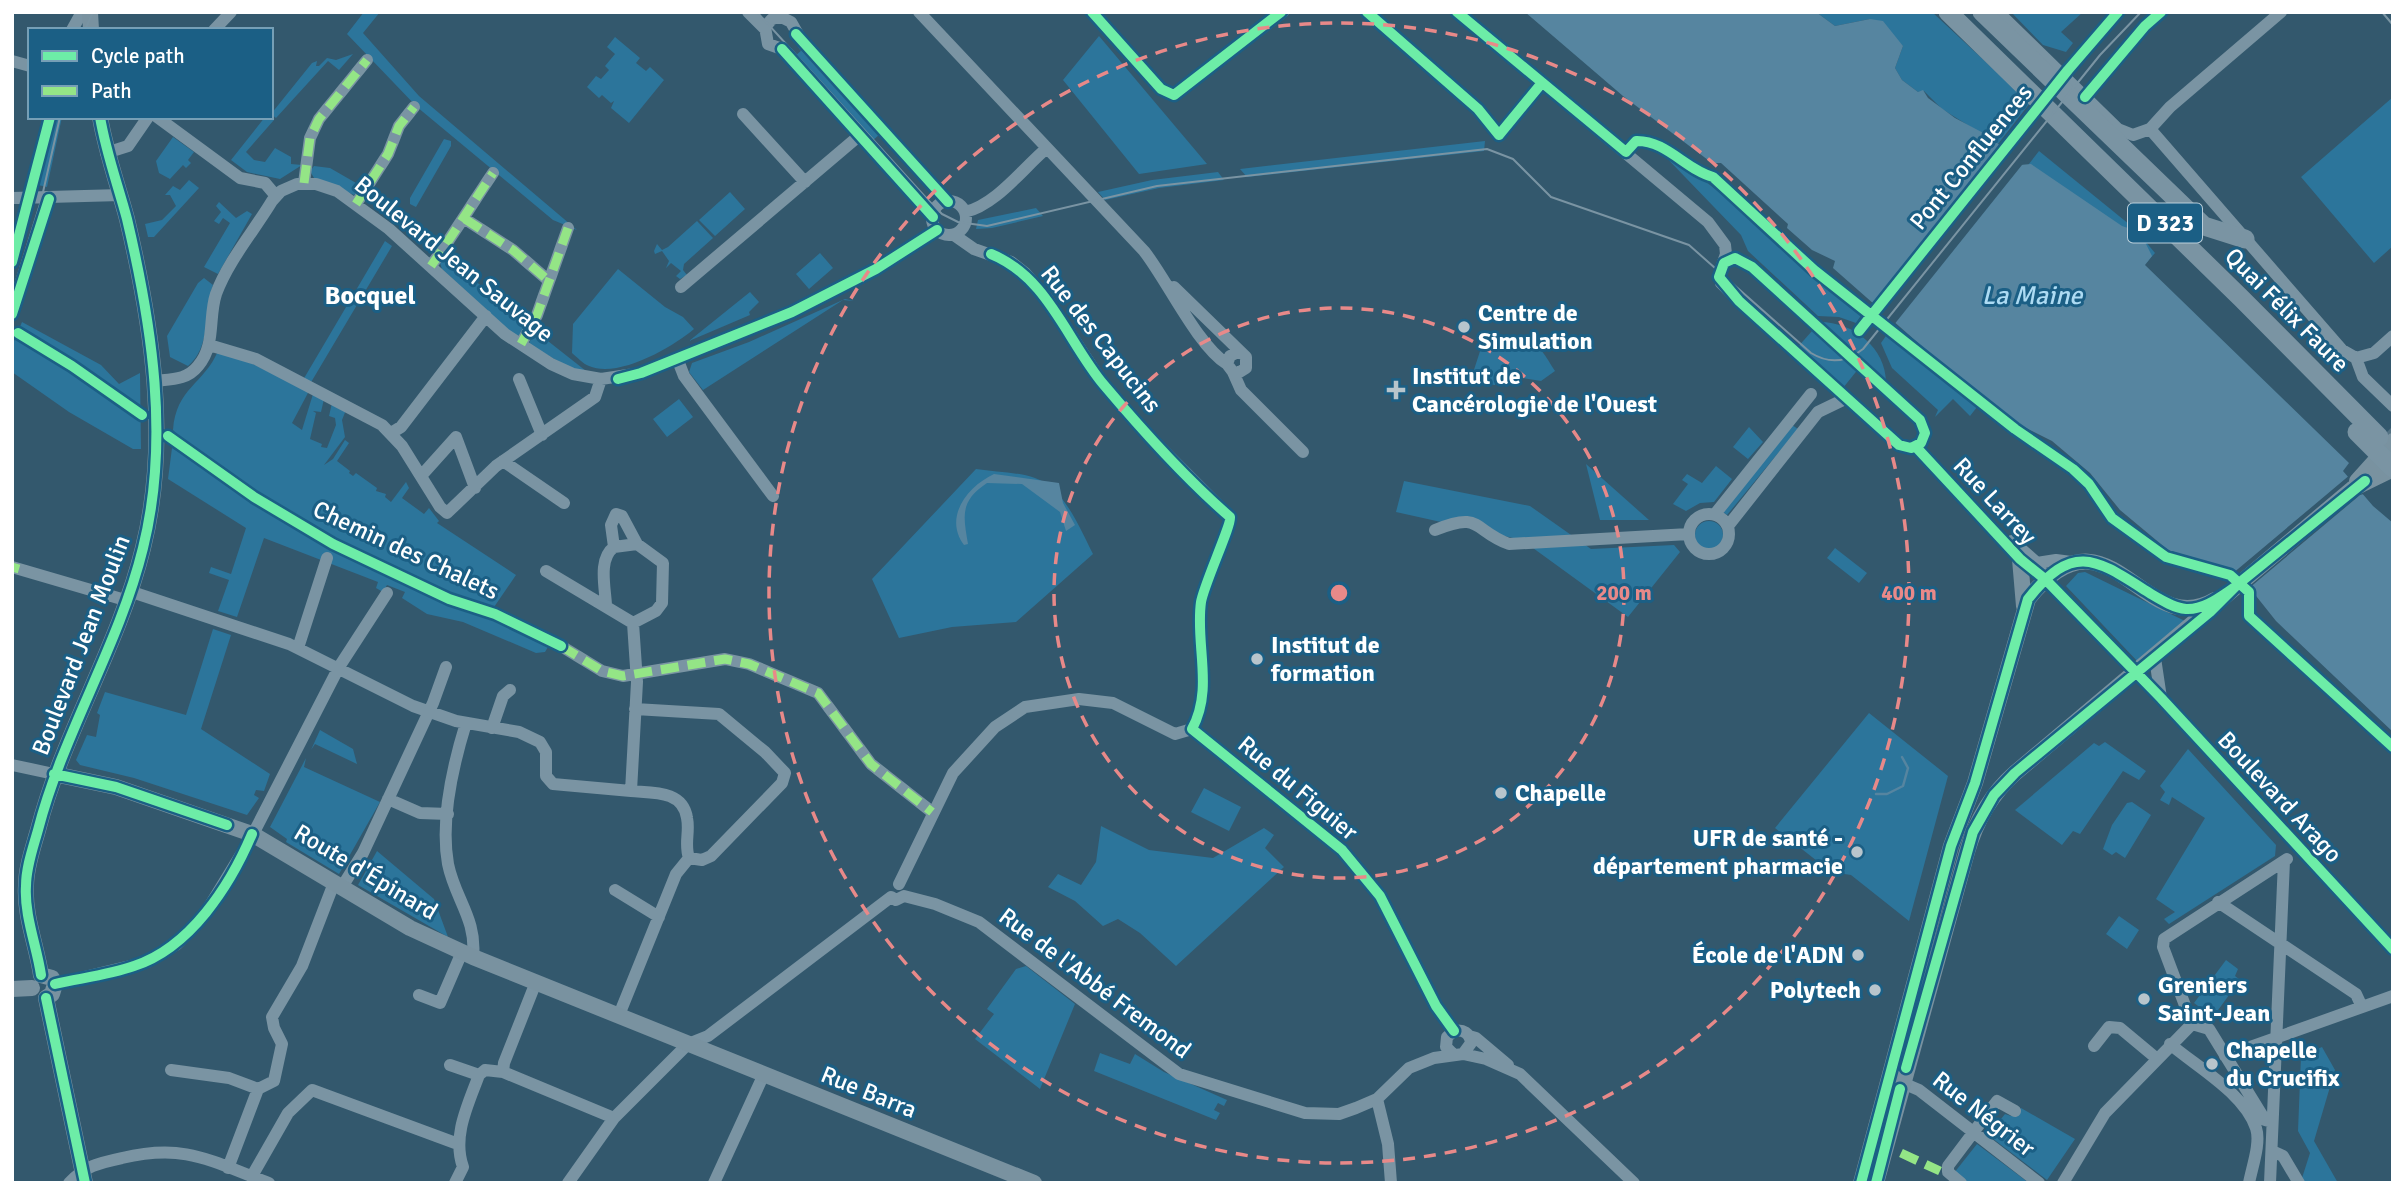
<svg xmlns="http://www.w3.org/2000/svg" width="2405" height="1195" viewBox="0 0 2405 1195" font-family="Signika,sans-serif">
<rect width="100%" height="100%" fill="#33586d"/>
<path fill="#2c759b" d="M364,12h16l-17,21 56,63 158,134 -24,-10 -136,-113 -70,-73z
M1816,12h116l98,91 -32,41 -56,-35 -18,-18 -6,1 -16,-12 -7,-12 8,-22 -33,-27 -35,7z
M2011,12h72l-22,20 12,11 -7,9 -23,-7z
M1099,36l108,128 -68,10 -76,-94z
M615,37l25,21 -4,5 10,8 4,-4 14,13 -35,43 -18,-15 3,-7 -3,2 -9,-8 -3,3 -12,-11 9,-11 5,3 8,-9 -4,-4 10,-12 -8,-7z
M803,49l77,85 -9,8 -77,-85z
M353,54l-14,16 -11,-9 -52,57 -5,-4 41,-51 5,-2 -1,5h3l8,-8 9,2z
M2393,97v149l-19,17 -73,-86z
M53,117h9l-15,70 -9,-2z
M265,117l9,3 -28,32 8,8 11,2 10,-14 16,9v7l11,1 -22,14 -33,-7 -16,-12z
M173,137l21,15 -6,8 3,3 -5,5 -3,-3 -13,14 -11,-6 -3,-12z
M444,139l7,2v5l-35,61 -6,-3v-6z
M1485,141l-1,10 -237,26 -7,-8z
M1658,149l38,25 70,55 96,85 -6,9 -17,-6 -21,-1 -70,-65 -7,-16z
M2039,151l96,78 20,24 -8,9 -132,-80z
M314,166l16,2 33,19 -9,8 -40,-17 -4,-7z
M1218,172l6,8 -65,8 -54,12 -7,-8 54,-12z
M189,180l10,8 -45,49h-6l-3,-13 17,-4 14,-14 -6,-11h-5l8,-9 7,4z
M730,192l15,17 -30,27 -16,-16z
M219,202l17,16 11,-7 5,3 -34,60 -14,-7 26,-44 -7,-5 -4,6 -5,-3 7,-9 -5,-6z
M1036,208l7,8 -51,12 -16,1 2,-9z
M697,221l16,17 -29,26 -1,6 4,5 -7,4 -4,-3 5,-5 -10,-8 -5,5 3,-7 -7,-10 -7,3 -1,-3 3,-7 5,6 6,-3z
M385,241l7,5 -82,138 -7,-4z
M820,253l13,15 -24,21 -13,-15z
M445,255l82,70 -5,10 -7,1 -73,-67 -2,-6z
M618,269l47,38 18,10 11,12c-21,18 -76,50 -105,37 -6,-2 -12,-9 -17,-13l1,-29z
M204,278l9,7c-9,27 -2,62 -25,81l-18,-9 -3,-21 31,-53z
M750,292l9,10 -10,10 1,3 -61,26z
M845,299l9,2 -11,-1 -140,90 -14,-18 3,-9 57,-21z
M22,322l79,43 18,19 21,-11 1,76h-8l-64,-37 -57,-40v-26z
M1820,322c34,0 67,27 66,62l-23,-21 -20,25 -47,-39z
M534,330l52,41h-12l-45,-27z
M1888,333l93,69 -11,14 -17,-17 -18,18 3,-7 -46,-42 -11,-25z
M1502,338c33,0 36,5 53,33l-14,10 -43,-7 -3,11 -25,-3 13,-40z
M218,351h8l83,40 -17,32 10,7 11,-36 11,5 -3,13 -8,-1 3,2 -6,26 12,5 -1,3 6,1 9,-23 -1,-7 -6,-2 3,-13 14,7 -4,10 3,17 -21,28 9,-6 12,-19 4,3 -12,18 13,10 -1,2 4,3 3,-3 21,15 -1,3 10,3 -1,3 6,5 15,-20 3,6 -7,10 22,16 5,-6 10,13 -2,2 79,52 -24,35c-115,-36 -216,-101 -312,-172l-7,-8c3,-42 31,-46 45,-79z
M679,399l14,18 -26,20 -14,-18z
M1792,425l6,4 -71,86 -4,-3z
M1749,427l14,15 -15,17 -15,-12z
M172,448l158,98 119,55 62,22 34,17 3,7 -3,5 -9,1 -73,-31 -36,-8 -25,-16 3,-6 -18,-7 -4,7 -7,-4 2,-6 -114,-44 -27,79 -19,-6 11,-31 -20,-7 2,-6 20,7 15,-46 -78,-49z
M1586,464l63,56h-49z
M1716,466l16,13 -18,23 -14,1 -14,8 -13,-7 15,-20 -6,-4 5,-6 15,9z
M976,469c19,3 42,3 59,9 30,11 45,51 58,76l-77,68 -64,5 -53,11 -27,-59z
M1404,481l126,25 61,43 83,-4 6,7 -52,65 -106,-77 -126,-28z
M1695 535a14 14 0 1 1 28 0a14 14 0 1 1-28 0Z
M1835,548l32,25 -8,10 -32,-25z
M2085,572l100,49 -46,42 -73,-77 12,-13z
M213,629l18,6 -30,94 69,45 -6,17 -8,-1 -2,5 5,3 -12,17 -113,-37 -54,-13 -4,-5 11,-25 9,2 4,-22 -3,-2 8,-21 81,23z
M1869,713l79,63 -39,145 -58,-46 -20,-3 -56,-44z
M320,730l33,19 4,15 -42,-20 -4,6z
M2105,742l41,29 -7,9 -16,-9 -43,63 -7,-3 -11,14 -47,-35 79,-67 5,3z
M2188,749l88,96 -1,11 -106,68 -5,-5 11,-7 -19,-13 49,-81 -33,-21 -3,8 -9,-5 5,-8 -5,-6z
M306,758l-2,9 76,35 -41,72 -53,-32 1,-3 -17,-12z
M1204,788l37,19 -12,24 -38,-19z
M2132,802l19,13 -26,43 -9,-6 -4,3 -9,-6 9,-24 15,-22z
M1101,826l48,24 64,8 51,-30 10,7 -9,13 19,19 -108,99 -36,-33 -22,-14 -15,7 -28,-25 -27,-14 10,-13 23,11 15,-23z
M377,851l57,48 14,38 -90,-52z
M2119,916l20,14 -12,19 -21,-15z
M2226,960l12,9 -3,7 5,4 -27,37 -19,-14z
M1026,966l49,38 -35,85 -65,-50 19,-25 -7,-5 29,-40z
M2322,1047l13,23 -21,71 24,42h-33l-3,-5 8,-25 -12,-22 3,-75z
M1100,1053l30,11 5,-10 29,18 63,28 -3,6 -6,-3 -4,7 6,3 -4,7 -122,-49z
M2021,1108l54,31 -28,41 -59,-45 17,-21 6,2z
M1977,1144l52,39h-64l-11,-10z"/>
<path fill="#5685a0" d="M1525,12h291l19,14 35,-7 13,2 20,25 -8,22 7,12 16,12 5,-2 5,8 27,20 36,19 29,28 11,-1 91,62 18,6 12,24 -7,9 204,198 -6,8 30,35 20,17v209l-117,-111 -39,-49 -69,-22 -48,-40 -30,-37 -38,-32 -32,-16 -87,-69 -100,-88 2,-7 -23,-11 -25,-22 1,-4 -67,-61h-9l-89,-67z
M994,474l65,9 4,20 12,22 -9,6 -6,-19 -38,-28 -35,-1c-27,18 -24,32 -19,61l-4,1c-21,-28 4,-59 30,-71z"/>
<path fill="#33586d" d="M2002,143l19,18 5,-1 -133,166 -22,-20z
M2351,474l16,19 -7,2 -112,94 -16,-15z"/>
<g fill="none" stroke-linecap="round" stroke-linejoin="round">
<path stroke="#5685a0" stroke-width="2.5" d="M1876,794h11l16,-8 5,-18 -6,-11"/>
<path stroke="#527183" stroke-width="19" stroke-dasharray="19 10" stroke-linecap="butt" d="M2388,431l5,5"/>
<path stroke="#7a94a3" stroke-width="12" d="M748,12l17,17
M919,12l225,239c23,29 53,94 83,113
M1092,12l69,77 13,6 109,-83
M1367,12l111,97 21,26 42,-51
M1457,12l251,210 17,23 1,9 -6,17 1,12 18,18 160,144 12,3 10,-5 4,-10 -5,-13 -173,-157 -12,-5 -11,5
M1998,12l120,117 15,6 17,-6 20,-22 111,-95
M775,14l16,8 13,23 144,157
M780,17l-8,2 -7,8 3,17 14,5 8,9 143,159
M72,30l10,-18
M214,30l17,-18
M12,61l18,5
M2085,97l60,-71 16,-14
M743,114l62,68
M157,117l83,61 25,5 11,13
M2150,129l192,221 14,8
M106,153l22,-7 20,-29
M304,183l6,-45 9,-19 48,-59
M12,198l109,-3
M932 218a17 17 0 1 1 34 0a17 17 0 1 1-34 0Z
M356,204l32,-50 11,-28 15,-19
M965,212c31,-7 58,-44 82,-64
M465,219l48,31 36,31
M954,235l20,14 37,13 14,11 22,25 57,87 49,55 77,77c2,7 -26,67 -29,85 -6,42 13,87 -9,127
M12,262l38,-145
M431,266c22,-31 41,-62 62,-93
M681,287l179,-152
M1174,287l72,70v11l-8,5 -5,-1 -6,-8 3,-8 8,-4
M12,314l37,-115
M521,344l16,-29 31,-87
M209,345l47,14 126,66 20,21 38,61 7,6 49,-47 99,-69 6,-18
M677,358l7,18 89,120
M2356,358l7,19 30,29
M2356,358l18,-5 19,-17
M1233,372l8,18 62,62
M519,379l23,56
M154,381c18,-2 33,-1 44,-15 18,-21 10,-48 18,-72 12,-33 38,-63 56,-93l9,-10 16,-7h19l21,7 52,38 116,105 46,30 22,10 28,5 40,-6 151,-61 84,-43 61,-39
M391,433l10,-6 85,-111
M1916,447l104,112 26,21 115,118 232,251
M503,461l61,42
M421,476l35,-39 19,51
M1689 534a20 20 0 1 1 40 0a20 20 0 1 1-40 0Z
M1715,514l96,-120
M1728,526l90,-114 29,-14
M1435,530c47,-19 37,0 74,14l180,-10
M2012,541l25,22 9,17
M2037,563l19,-3 15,2
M12,567l113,33
M546,571l87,52
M129,591l160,53 124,62 43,15 63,11 21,10 6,10v24l7,8 78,7
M606,605c-1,-19 -8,-46 8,-58
M633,623l23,-12 6,-8 1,-40 -26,-19 -15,-28 -6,-2 -5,11 3,22 23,-3
M561,646l41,25 21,5 102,-17 24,5 69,29 53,71 61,48
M298,648l29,-90
M2155,658l6,40
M635,709l84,5 46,38 20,21 -3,10 -71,73 -9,4 -13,-2
M466,723c-13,42 -26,96 -18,141 7,35 29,55 25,93
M492,728l11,-32 7,-6
M1192,729l150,121 38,46 56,110 18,25
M12,765l42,9
M388,799l32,14 28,1
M899,884l54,-111 42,-46 30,-20 54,-8 34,4 62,31 17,-5
M342,887l21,-34 70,-150 13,-36
M615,890l44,27
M2218,902l138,92 6,13
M536,982l-32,81 -1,9 111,46
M55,984l92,-22 30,-18 26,-27 47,-77 89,-173 48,-74
M419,995l21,8 22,-51
M619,1015l57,-141 13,-16c-5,-14 1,-26 -2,-40 -4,-28 -35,-25 -56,-27l6,-109 -4,-59
M2192,1024l-29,-77 1,-8 123,-80
M2192,1024l17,5 56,91 7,2
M1469,1036l7,2 32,27
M2170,1044c27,23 74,49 86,84 5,15 -4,39 -7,55
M2094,1046l15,-19 11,1 36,30
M1463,1054l23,5 34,15 114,109
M2225,1056l168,-60
M450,1065l29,10c-11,30 -27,61 -16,92l-8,16
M171,1070l58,8 29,11
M479,1075l6,-5 18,2
M1898,1081l21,9 120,93
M258,1089l16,-8 8,-37 -8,-16 -2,-11 30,-51 32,-83
M1377,1099l11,45 3,39
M2272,1151l11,5 16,27
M228,1168l30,-79
M252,1176l36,-63 24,-23 146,54
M69,1183c16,-17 30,-20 53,-25 64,-15 88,3 147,25
M568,1183l46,-65 74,-74 20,-8 183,-139 5,3 8,-4 31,8 44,18 200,152 126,39 34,1 17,-6 21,-9 32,-31 25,-10 29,-4 8,-11c-1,-10 -8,-14 -17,-12l-7,6 -1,10 7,7
M714,1183l50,-109
M1961,1183l-13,-11v-6l49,-65 18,10
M2063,1183l42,-70 87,-89
M2270,1183l14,-322"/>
<path stroke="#7992a0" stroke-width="16" d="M90,12l1,18
M2357,481l36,-40
M2020,559l4,47
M54,774l62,13 136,47 158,94 63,29 561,226
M41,975c-4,-28 -17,-60 -15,-89 0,-19 7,-38 12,-56 25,-97 81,-184 105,-282 27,-108 9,-223 -16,-329 -9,-34 -21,-66 -27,-102
M41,975l11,3 3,6 -3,10 -6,4
M12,989l20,-1
M46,998l39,185
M1861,1183l90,-337 24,-63 53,-184c82,-103 114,44 187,1
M1876,1183l91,-331c9,-31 23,-57 48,-79l337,-284 41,-20"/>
<path stroke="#7a94a3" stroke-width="19" d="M1948,12l293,286 138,139
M1982,12l222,214 41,13
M2357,432l36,36"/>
<path stroke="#7a94a3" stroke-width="2" d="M757,12l171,188 14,14 16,8 29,4 170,-40 330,-37 26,10 38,38 138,48 122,108c18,11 36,9 52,-4l237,-294 41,-43
M2382,12l11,13
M85,30l8,-18
M12,294l29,-93 19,-84"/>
<path stroke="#94e586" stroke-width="9" stroke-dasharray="18 9" stroke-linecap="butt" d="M304,183l6,-45 9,-19 48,-59
M356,204l32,-50 11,-28 15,-19
M465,219l48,31 36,31
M431,266c22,-31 41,-62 62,-93
M521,344l16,-29 31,-87
M12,567l7,2
M561,646l41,25 21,5 102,-17 24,5 69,29 53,71 61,48
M1901,1153l39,18"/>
<g stroke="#1b5f85" stroke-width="15">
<path id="cycleway" d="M1092,12l69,77 13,6 107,-83
M1367,12l111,97 21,26 42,-51
M1457,12l169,140 10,-11c30,-1 50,29 77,36l101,93 201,159 58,40 16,15 23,34 54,39 64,18 19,17v24l144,131
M796,34l152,168
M782,49l151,168
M2085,97l60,-71 16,-14
M991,254c57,23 76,87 113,131 38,45 82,94 126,132 2,7 -26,67 -29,85 -6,42 13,87 -9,127
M1735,258l17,9 168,153 5,13 -4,10 -10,5 -12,-3 -160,-144 -20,-24 5,-14z
M12,262l38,-145
M12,314l37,-115
M1859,331l209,-261 50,-58
M18,333l54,33 70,49
M618,379l23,-6 151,-61 84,-43 61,-39
M168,436l86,61 79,47 116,55 46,15 66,32
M1916,447l104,112 26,21 115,118 232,251
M1192,729l150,121 38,46 56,110 18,25
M54,774l62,13 111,38
M41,975c-4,-28 -17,-60 -15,-89 0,-19 7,-38 12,-56 25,-97 81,-184 105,-282 27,-108 9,-223 -16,-329 -9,-34 -21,-66 -27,-102
M55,984c26,-6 53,-9 79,-18 56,-18 96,-80 118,-132
M46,998l39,185
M1906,1068l67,-236 21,-37 21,-22 195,-161 28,-28 127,-103
M1861,1183l90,-337 24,-63 53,-184c47,-59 69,-39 123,-5 10,6 23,14 35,15 18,1 34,-12 49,-22
M1876,1183l24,-94"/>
</g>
<use href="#cycleway" stroke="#6deda7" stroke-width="10"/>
</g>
<g fill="none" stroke="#e88989" stroke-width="3.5" stroke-dasharray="12 9">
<circle cx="1339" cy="593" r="285"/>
<circle cx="1339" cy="593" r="570"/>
</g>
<g fill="#b8c5cc" stroke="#1b5f85" stroke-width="2.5">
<circle cx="1464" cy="327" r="7"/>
<path d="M1392.5 379.5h7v7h7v7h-7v7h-7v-7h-7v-7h7z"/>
<circle cx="1257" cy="659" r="7"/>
<circle cx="1501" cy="793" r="7"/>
<circle cx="1857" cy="852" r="7"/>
<circle cx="1858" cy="955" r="7"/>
<circle cx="1875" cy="990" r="7"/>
<circle cx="2144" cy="999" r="7"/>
<circle cx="2212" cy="1064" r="7"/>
</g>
<g text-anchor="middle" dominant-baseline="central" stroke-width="6" stroke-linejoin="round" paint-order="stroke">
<rect fill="#1b5f85" stroke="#bbcfda" stroke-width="2" x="2128" y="203.5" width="74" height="39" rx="5"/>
<g font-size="23" font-weight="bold" fill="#fff">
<text x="2165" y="223">D 323</text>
</g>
<g font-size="24" fill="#fff" stroke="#1b5f85">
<text transform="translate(1971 157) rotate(-51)">Pont Confluences</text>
<text transform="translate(454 259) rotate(39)">Boulevard Jean Sauvage</text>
<text transform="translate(2287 310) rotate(45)">Quai Félix Faure</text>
<text transform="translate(1101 339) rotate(52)">Rue des Capucins</text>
<text transform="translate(1995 501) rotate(47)">Rue Larrey</text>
<text transform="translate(406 550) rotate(25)">Chemin des Chalets</text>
<text transform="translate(81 645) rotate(-69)">Boulevard Jean Moulin</text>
<text transform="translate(1298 788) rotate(40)">Rue du Figuier</text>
<text transform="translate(2280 797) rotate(47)">Boulevard Arago</text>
<text transform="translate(366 872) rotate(31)">Route d'Épinard</text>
<text transform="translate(1095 983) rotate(37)">Rue de l'Abbé Fremond</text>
<text transform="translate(869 1092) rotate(22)">Rue Barra</text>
<text transform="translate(1984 1114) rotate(38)">Rue Négrier</text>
</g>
<g font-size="24" font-weight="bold" fill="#fff" stroke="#1b5f85" text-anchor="start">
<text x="1478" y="313">Centre de<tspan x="1478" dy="28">Simulation</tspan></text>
<text x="1412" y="376">Institut de<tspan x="1412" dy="28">Cancérologie de l'Ouest</tspan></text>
<text x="1271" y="645">Institut de<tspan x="1271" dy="28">formation</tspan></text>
<text x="1515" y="793">Chapelle</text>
<text x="1843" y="838" text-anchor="end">UFR de santé -<tspan x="1843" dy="28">département pharmacie</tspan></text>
<text x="1844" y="955" text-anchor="end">École de l'ADN</text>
<text x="2158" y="985">Greniers<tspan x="2158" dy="28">Saint-Jean</tspan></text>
<text x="1861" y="990" text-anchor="end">Polytech</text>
<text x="2226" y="1050">Chapelle<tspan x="2226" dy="28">du Crucifix</tspan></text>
</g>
<g font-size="26" font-weight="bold" fill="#fff" stroke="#1b5f85">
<text x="370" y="296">Bocquel</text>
</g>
<g font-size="26" font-style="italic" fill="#addbf3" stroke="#1b5f85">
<text x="2032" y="296">La Maine</text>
</g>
</g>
<circle cx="1339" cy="593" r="10" fill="#e88989" stroke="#1b5f85" stroke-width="3.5"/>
<g font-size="21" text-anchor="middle" font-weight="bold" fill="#e88989" stroke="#1b5f85" stroke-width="6" stroke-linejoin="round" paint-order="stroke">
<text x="1624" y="600">200 m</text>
<text x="1909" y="600">400 m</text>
</g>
<rect width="2405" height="1195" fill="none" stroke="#ffffff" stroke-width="28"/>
<rect x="28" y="28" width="245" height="91" fill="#1b5f85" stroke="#769fb6" stroke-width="2"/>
<rect x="42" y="51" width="35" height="10" fill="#6deda7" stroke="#769fb6" stroke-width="2"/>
<text x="91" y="63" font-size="21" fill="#ffffff">Cycle path</text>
<rect x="42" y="86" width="35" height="10" fill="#94e586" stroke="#769fb6" stroke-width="2"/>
<text x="91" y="98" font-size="21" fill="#ffffff">Path</text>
</svg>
